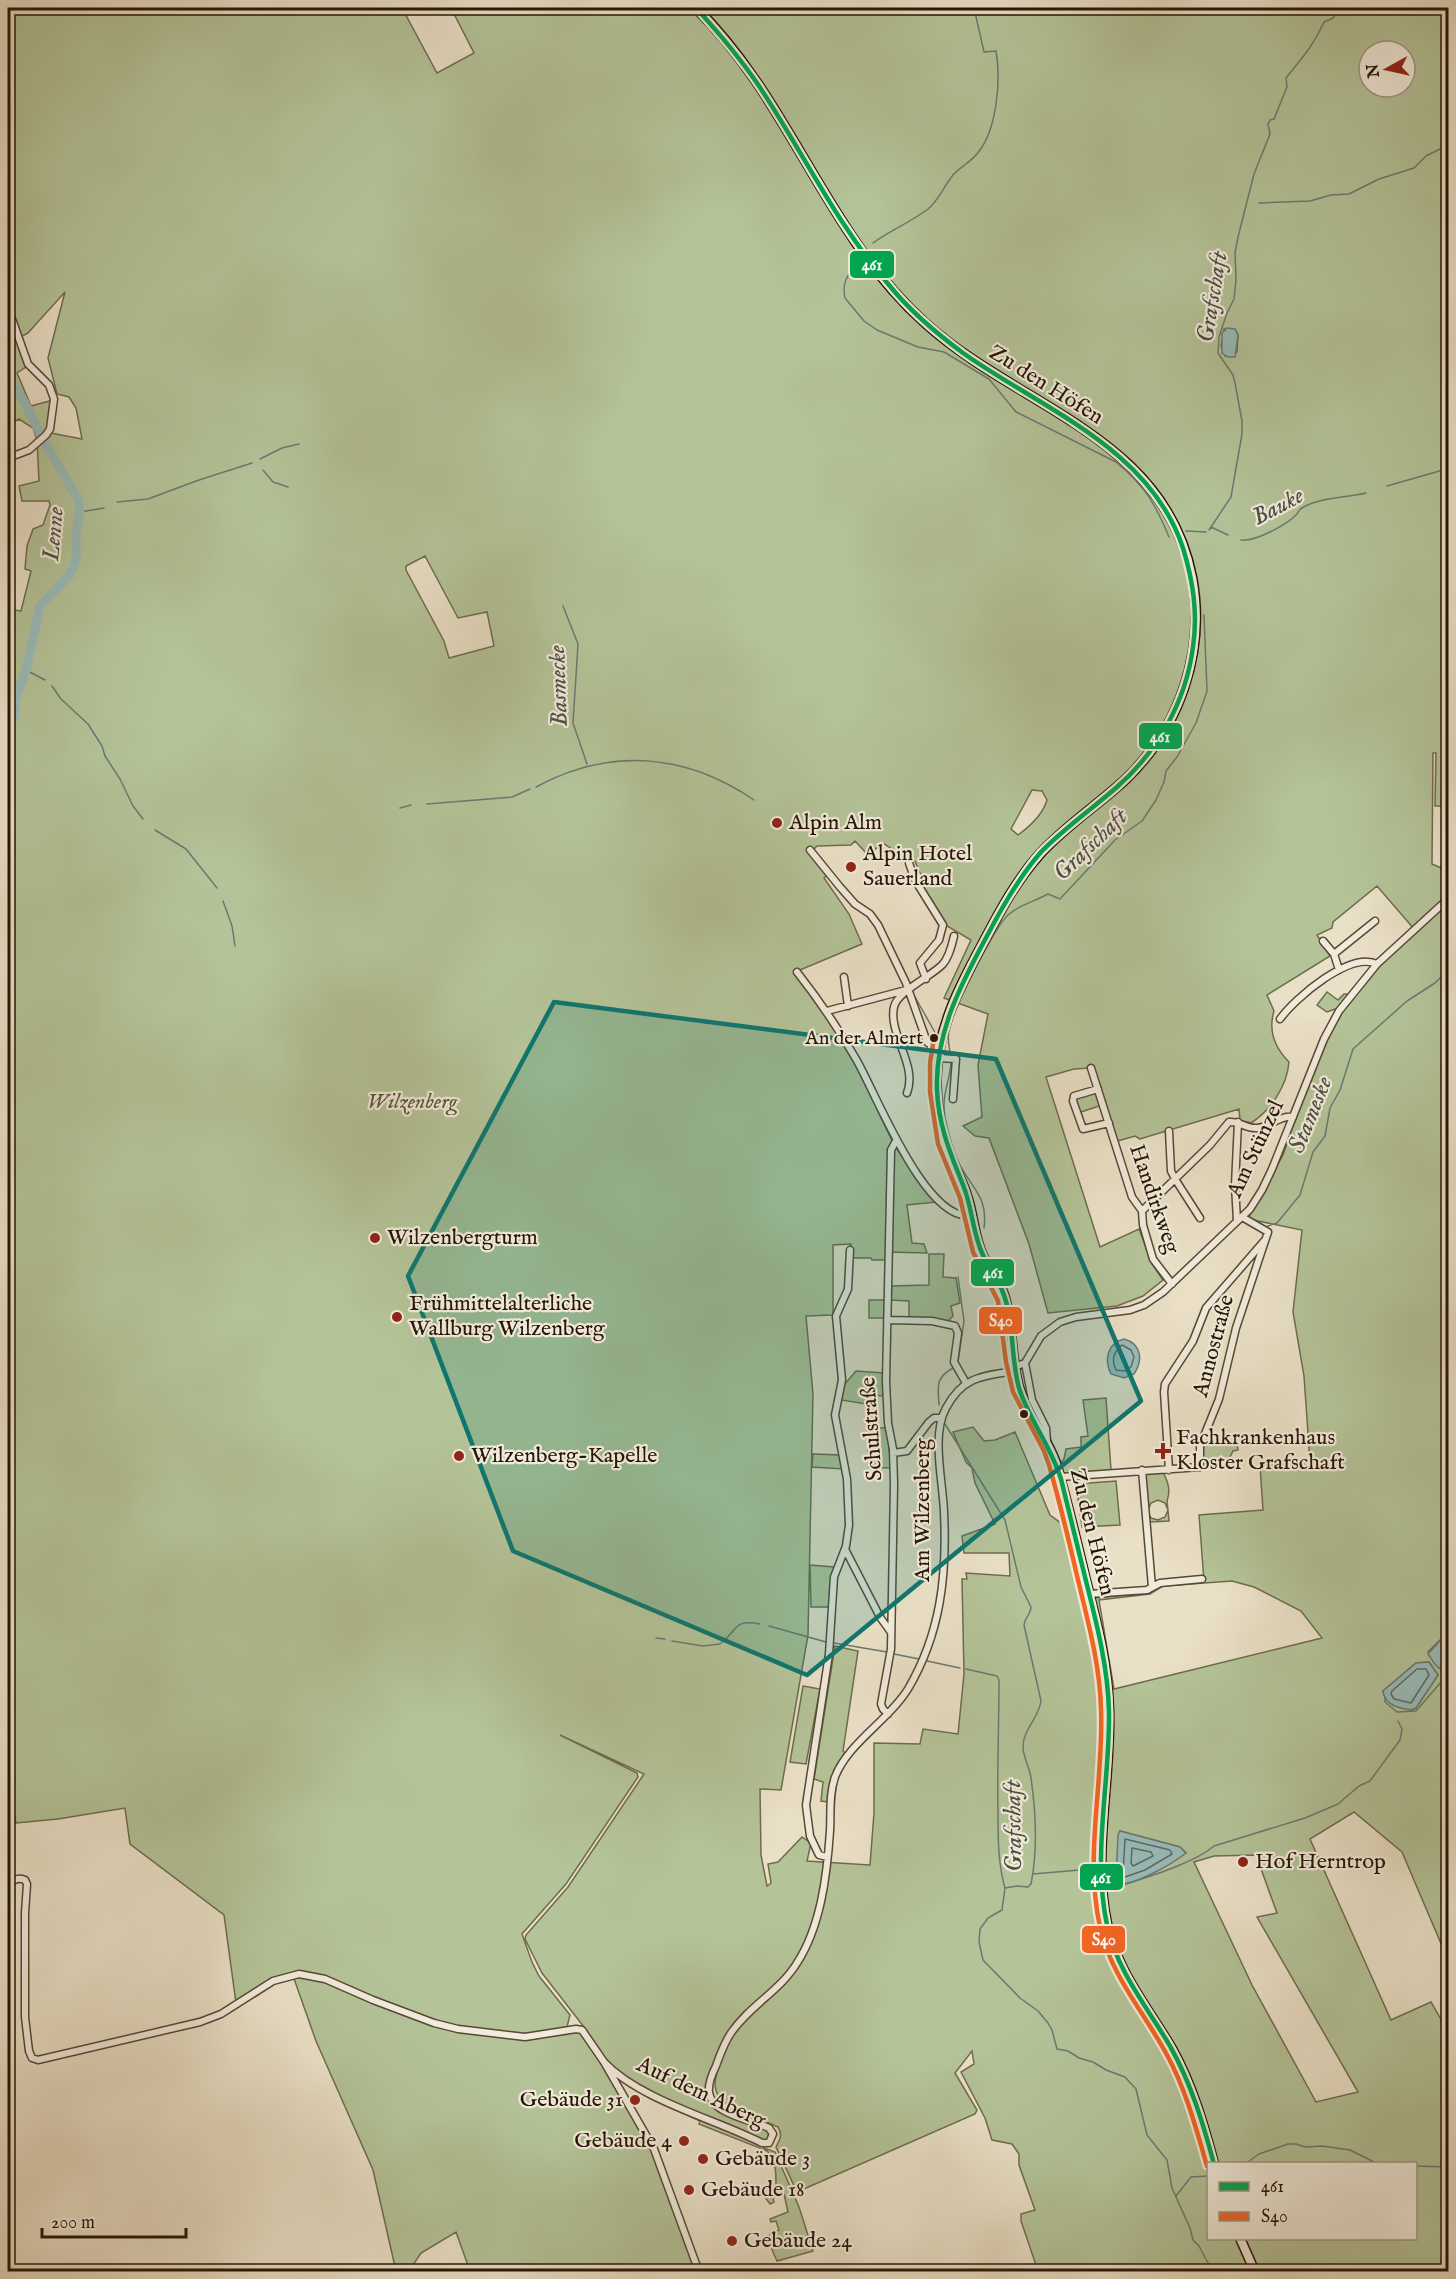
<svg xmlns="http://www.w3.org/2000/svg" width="1456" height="2279" viewBox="0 0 1456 2279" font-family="'IM FELL English',serif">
<rect width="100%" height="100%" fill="#eae0c7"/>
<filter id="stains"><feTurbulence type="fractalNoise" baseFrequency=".00333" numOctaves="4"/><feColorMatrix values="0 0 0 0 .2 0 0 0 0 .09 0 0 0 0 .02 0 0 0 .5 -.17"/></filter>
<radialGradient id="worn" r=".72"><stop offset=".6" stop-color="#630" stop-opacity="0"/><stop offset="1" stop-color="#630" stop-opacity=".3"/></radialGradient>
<path fill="#b4c398" stroke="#6d6c4e" stroke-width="1.5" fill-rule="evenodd" d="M8,8h394l35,65 37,-20 -23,-45h997v798h-13l1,-53h-3l-1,111 16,7v26l-34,32 -37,-43 -44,36 -1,6 -15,7 13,21 -63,39 7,16c-6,20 1,37 15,51 -2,24 -18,48 -38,61l-11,-3 -1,-11 -99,30 -5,-3 -21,6 -12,-37 -24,8 -3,-14 21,-7 -6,-24 -16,1 -28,8 54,170 39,-18 13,35 11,16 -20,16 -26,10 -69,7 -19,-69 -40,-106 -14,-2 -12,-10 19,-9 -4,-52 10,-51 -44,-16 27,-58 -24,-14 -29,-44 3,-7 -8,-18 -7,2 -23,-16 -15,12 -13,-14 -4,4 -34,1 -7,7 17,22 -3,3 25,36 13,30 -67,28 30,40 33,57 35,74 22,34 22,25 -30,3 5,38 12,1 3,9 -40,-1v8h-15l-1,-2h-19l-1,-14 -18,1v70l-27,1 7,78 -5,241 -27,155 -21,-1 1,66 6,31 4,-3 -3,-19 10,-2 24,-25 9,6 -4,18 63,4 4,-52v-70l46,1 3,-15 35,5 6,-60 -2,-95h5l-1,-6 44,3 -1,-23h-45l-2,-17 33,-12 -20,-41 -3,-15 -6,-6 -13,-30 20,-5 11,14 11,-1 20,-8 35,83 15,11 20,73 64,-6 13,-8 42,-4 -5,-66 64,-5 -3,-44 50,-4 -6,-86 -11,-64 9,-82 -54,-11 35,-64 27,-79 25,-56 44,-55 69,-63v730l-20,20 17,19 3,-1v290l-46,-108 -48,-40 -44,27 81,181 40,-18 17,30v239h-410l-17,-50v-7l14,-4 -16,-45v-11l-7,-10 -20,-4 -7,-22 -24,-46 13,-8 -2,-13 -17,22 22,37 -2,4 -178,78 -21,-45c4,-8 7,-12 2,-20l-55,-25c-13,-13 -7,-25 -3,-41l-4,-2c-4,10 -11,21 -10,32 0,21 41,31 58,37l5,5 -5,15 11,4 24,55 14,44 -36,10c-4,-8 -9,-19 -7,-28l9,-3 -3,-9 -5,1 -1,-3 18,-7 -4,-18 -11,3 1,5 -4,2 -5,-7 11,-12c0,-13 0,-25 -9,-34l-68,-27 1,-3 -54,-27 39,15 -71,-38 -5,3 45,82 42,115h-226l-14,-39 -35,21 -12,18h-13l-23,-101 -57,-129 -24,-68 -56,30 -12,-88 -94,-71 -5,-36 -67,11 -42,4 -8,-33v-1163l7,-17 6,1 10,-40 -6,-2 2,-23 6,-17 10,-4 7,-20 -1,-4h-27l-3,-15 20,-5 -2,-41 -4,-12 -14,-9 -11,7zM1369,51h36v36h-36zM65,292l-17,66 9,36 12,3 7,11 6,31 -31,-6 -6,7 8,-40 -22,6 -14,-33 9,-6 -9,-28 11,-6zM1224,329l12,2 2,4 -1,17 -12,4 -4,-10zM425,556l33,62 29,-6 7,34 -45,12 -5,-17 -38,-71v-4zM1032,790l10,1 5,9c-4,14 -18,27 -29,35l-7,-6zM1232,1581l22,6 47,24 21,27 -208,51 -15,-89 51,-6 13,-8zM1429,1662l9,13 -22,33 -3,2c-13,-3 -28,-4 -30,-19l33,-28zM560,1735l84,39 -76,113 -42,48 -1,4 17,34 42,54c-12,7 -33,11 -47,9l30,-9 3,-12 -31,-39 -7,-14 -10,-28 44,-50 72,-107 -1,-4zM1120,1831l60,16 6,6 -39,23 -31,4zM1256,1855l21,58 -20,4 101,175 -42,10 -64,-117 -58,-123 20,-6zM1208,2164h208v74h-208z
M1327,992l11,8 6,-6h4l-10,14 -11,4 -10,-7z
M929,1254h15l-1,23 13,1 4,25 -9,3 2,10 -5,5 -39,-3v-17l-19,-1v-14l39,-1z
M869,1300h18l-2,18h-16z
M856,1371l28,2 1,23 -18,-1 -1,9 -25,-4 2,-14z
M1106,1398l5,72 -48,4 -2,-11 3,-4 2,-10 15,-2v-10l7,-1 -5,-36z
M867,1427l20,1 4,40 -22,-1z
M1232,1442l5,3 1,5 -5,1 -5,10 -25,2v-19z
M813,1454l28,1 3,14 -32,-2z
M1163,1472c5,10 8,18 4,29l2,20 -20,1 -1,-9 3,5 7,2 7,-3 3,-7 -3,-7 -7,-3 -7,3 -3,7 -3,-36z
M1116,1481l4,44 -38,2 -6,-43z
M810,1565l24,2 -4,40h-19z
M835,1646l23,5 -15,100 3,3 -16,33 -2,15 -7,-1 2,-19 -9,-3z
M803,1686l17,3 -14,75 -16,-2z"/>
<path fill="#98bcba" stroke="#6a7972" stroke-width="1.5" d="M1227,328l8,1 3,6 -3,22h-7l-6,-4v-20z
M1124,1339c18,5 19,22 10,35l-10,4 -13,-4c-7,-14 -4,-31 13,-35z
M1448,1632v38c-10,2 -15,-9 -20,-16z
M1429,1662l9,13 -22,33 -5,2c-13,-2 -26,-5 -28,-19l33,-28z
M1120,1831l60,16 6,6c-14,11 -50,32 -68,31l-2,-4 2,-45z"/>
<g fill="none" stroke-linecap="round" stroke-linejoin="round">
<path stroke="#5f6860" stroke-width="1.5" d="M1122,1345l9,5 3,7 -3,10 -6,4 -9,-1c-5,-10 -3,-18 6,-25z
M1426,1669l3,6 -18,28 -17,-4 -3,-5 1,-3 25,-22z
M1125,1839l45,11 2,4 -27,16 -20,7 -2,-3z
M1132,1848l19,4 2,4 -20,10 -2,-3z"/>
<path stroke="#6a7972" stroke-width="1.5" d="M1259,203l51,-2 21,-6 18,-1 30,-15 35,-11 12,-12 18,-9
M873,243c18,-13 38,-21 55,-34 11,-9 16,-23 25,-34 8,-9 20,-14 27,-25 17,-23 21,-71 16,-99l-12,1 -10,-44
M854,266c-8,12 -12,18 -9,32l19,23 13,9 41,17 26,5 45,27 27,33 100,50c29,24 39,41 53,75
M260,459l22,-11 17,-4
M263,470l10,12 15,5
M1387,486l56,-16 5,-6
M117,502l31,-3 51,-19 53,-17
M80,512l24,-4
M1211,527l17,8
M1209,530l22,-33 11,-63v-13l-7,-38 -2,-8 -15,-22 1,-16 8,-24 7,-14 2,-19 -1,-27 3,-16 16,-63 16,-40 -2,-10 2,-4 4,-1 13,-32 -1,-9c16,-20 28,-33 38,-56l9,-4 7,-10
M1186,531l20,1
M1241,540c14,2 45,-15 55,-25 3,-3 2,-5 6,-7 17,-11 44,-10 64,-15
M563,606l15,38 -5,79 14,41
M26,670l19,10
M52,686l9,13 27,25 14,22 3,10 15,23 13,27 10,13
M536,787c74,-40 149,-34 218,13
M427,804l85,-7 18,-8
M400,808l11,-3
M155,830l31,19 31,39
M223,901l9,25 3,20
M915,997l22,39
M951,1057c-2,-9 -4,-18 -2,-27 4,-20 45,-102 59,-115 12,-11 26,-13 40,-21l12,5 55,-59 27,-19 14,-21 8,-18 2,-11 11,-14 19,-34 11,-32 -3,-76
M951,1062c-1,20 -10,33 -6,55 3,16 8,34 15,48 13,25 28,32 24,63
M1265,1227l12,-4 23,-28 13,-43 12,-16 5,-28 10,-18 13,-41 54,-48 28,-18 13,-13
M958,1277l6,44 -6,41
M939,1405c-1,-19 -4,-27 14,-37
M945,1424l60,96 16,67 10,20c0,7 -6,10 -7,18l17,76c-2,17 -18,28 -18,46 0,10 7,21 8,31 5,35 7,71 0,106l-3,3 -11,-1 -12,2 -3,22 -14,8 -8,11 -1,13 4,18 37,38 18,13 10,12 4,7 5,19 11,2 11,7 14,4 13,8 19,7 11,12 11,46 20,25 5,28 18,40 3,12 6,6 10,19v7
M769,1626l57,16
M656,1638l9,1
M672,1641l31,5 17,-2c19,-14 12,-25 40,-20
M834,1643l53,9
M894,1654l25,5
M927,1661l33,7
M966,1669l31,7 2,4c0,45 -2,89 -1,134 0,24 0,50 7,74
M1385,1697v5l12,10 19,-1 32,-37
M1108,1867l3,2v19l6,-1c27,-9 76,-23 97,-41l91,-28 33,-14 21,-18 11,-5 30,-41 2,-11 -4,-8
M1033,1874l58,-5
M1245,2164l14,-10 29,-10h8l9,3 17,-1 28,4 28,14
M1416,2166l32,1
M1176,2196l15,-19 17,-1"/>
<path stroke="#98bcba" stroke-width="9" d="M8,375l16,26 16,33 38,65 2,13 -4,21v28l-7,15 -29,30 -14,64 -11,30 -1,16 -6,18"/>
<g stroke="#574736" stroke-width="9">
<path id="street" d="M8,458l21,-8 17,-15 4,-6 4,-30 -5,-14 -21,-21 -16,-45
M810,850l30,37 15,17 15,10 8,11 28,58 21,59 12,9
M909,863l6,17 28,45 -4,15 -19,23 6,16
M1323,941l11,13 5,16
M1334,954l41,-33
M797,972c22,28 41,56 59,87 19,32 70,166 116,156
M844,977l4,29
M827,1011l79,-21
M1280,1019c15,-21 70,-68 97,-55
M938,1058l18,1 -3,40
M1091,1068l41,129 10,14 1,14 10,34 19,25
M1098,1089l-24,7 -1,5 10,28 26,-6
M907,1093c11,-28 -19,-59 -13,-86 3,-15 36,-30 48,-42 7,-7 10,-20 12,-29
M1169,1131l2,40 4,8 25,39
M1142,1211l68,-66 19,-23c11,-1 17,7 28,6 13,-1 23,-13 36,-11
M1237,1221l-2,-36 3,-63
M887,1320l45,1 23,5 3,7 -4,29 12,21
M1025,1363l7,37 14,28 1,13
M1014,1367l11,-4 16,-27 19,-14 16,-5 54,-7 14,-5 19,-13 87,-83 12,-19 10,-21 52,-130 15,-28 38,-47 71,-65
M893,1453l14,-2 22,-29 5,-4h8
M1142,1470l10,117
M1169,1470l-5,-78 1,-8 28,-43 13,-33 59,-68
M1060,1477l140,-10v-21l19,-47 17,-71 32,-96 -26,-15
M845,1549l35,68 10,14
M1089,1594l58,-4 13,-7 42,-4
M888,1714l-5,-5 -2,-5 10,-55 3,-164 -1,-36 -5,-26 -2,-41 5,-232 5,-9
M827,1857l-8,-2 -9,-19 -4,-31 23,-151 5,-77 12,-31 3,-21 -2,-46 -12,-64 7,-35 -6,-64 12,-27 2,-39
M8,1887c4,-7 9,-10 17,-7l2,4 -2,29v104l4,34 3,7 6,2 162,-38 21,-8 52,-33 26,-7 26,5 48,21 61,23 24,6 67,8 51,-8 6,1 22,32 50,87 45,123
M604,2062c36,38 111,57 158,81h7l4,-9 -4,-6c-17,-8 -58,-14 -60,-36 -1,-9 3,-18 7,-26 4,-11 8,-23 15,-33 18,-27 49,-42 66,-70 24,-37 30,-88 33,-132 1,-18 -1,-37 5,-54 13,-34 54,-57 73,-88 33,-56 39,-114 36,-177 -1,-30 -13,-77 2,-104 17,-32 37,-32 69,-37"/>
</g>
<g stroke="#261405" stroke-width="11">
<path id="secondary" d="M696,8c94,92 130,226 228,314 94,86 240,113 268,255 14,74 -12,150 -66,202 -28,26 -61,47 -87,76 -24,27 -40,58 -57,90 -21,39 -42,78 -45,124 -2,29 2,59 13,87 5,13 13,26 17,40 7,20 7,42 16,60 6,14 16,25 21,39 10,31 6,65 16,96 9,26 27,47 36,72 11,38 20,76 29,114 11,44 23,89 24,134 2,71 -17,143 -2,213 10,48 41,84 65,125 20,36 31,74 42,115
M1240,2238l15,34"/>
</g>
<use href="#street" stroke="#f1ebdb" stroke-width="6"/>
<use href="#secondary" stroke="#f1ebdb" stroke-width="8"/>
<g stroke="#f1ebdb" stroke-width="9">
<path id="bus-1" d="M696,8c23,25 44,50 63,78 44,66 78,139 130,199 21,26 47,48 74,68 79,56 187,95 220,195 10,33 15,64 10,99 -7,54 -35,104 -76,140 -25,22 -53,41 -76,65 -22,25 -39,55 -54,84 -26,48 -52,97 -50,153 1,35 13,64 26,96 8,19 9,40 16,60 5,17 16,29 23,45 13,31 8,66 17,98 10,32 32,58 42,91 8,32 16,65 24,98 11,44 23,89 24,135 1,71 -17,142 -2,213 10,46 40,82 63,121 21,37 33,77 44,118"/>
</g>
<g stroke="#f1ebdb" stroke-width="9">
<path id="bus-2" d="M934,1038l-4,25v29l8,52 22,54 13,54 25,49 8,61 7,30 31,59 5,14c11,38 20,76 29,115 10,42 22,85 23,129 3,73 -17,146 -1,218 11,49 44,85 67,128 19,35 29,73 40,111"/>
</g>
<use href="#bus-1" stroke="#00a651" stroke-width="4.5"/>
<use href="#bus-2" stroke="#f26522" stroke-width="4.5"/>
</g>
<path fill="#0f766e" fill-opacity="0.2" stroke="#0f766e" stroke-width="4.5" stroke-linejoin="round" d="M554,1002l442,57 145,342 -334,274 -294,-124 -105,-275z"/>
<g fill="#8f2418" stroke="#f1ebdb" stroke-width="2">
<circle cx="777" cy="823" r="6"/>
<circle cx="851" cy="867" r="6"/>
<circle cx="375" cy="1238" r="6"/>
<circle cx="397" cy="1317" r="6"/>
<path d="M1160 1442h6v6h6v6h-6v6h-6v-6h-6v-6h6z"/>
<circle cx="459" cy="1456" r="6"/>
<circle cx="1243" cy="1862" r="6"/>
<circle cx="635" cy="2100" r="6"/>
<circle cx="684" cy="2141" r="6"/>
<circle cx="703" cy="2159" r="6"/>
<circle cx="689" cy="2190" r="6"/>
<circle cx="732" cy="2241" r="6"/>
</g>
<g fill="#261405" stroke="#f1ebdb" stroke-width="2">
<circle cx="934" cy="1038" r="5"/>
<circle cx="1024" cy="1414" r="5"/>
</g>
<g text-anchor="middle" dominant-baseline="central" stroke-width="4.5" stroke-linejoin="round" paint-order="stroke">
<g font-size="20" fill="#261405" stroke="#f1ebdb" text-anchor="end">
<text x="923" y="1038">An der Almert</text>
</g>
<g font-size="22" fill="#261405" stroke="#f1ebdb">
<text transform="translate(1046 385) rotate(32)">Zu den Höfen</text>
<text transform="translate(1256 1149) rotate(-65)">Am Stünzel</text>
<text transform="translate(1154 1199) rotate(71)">Handirkweg</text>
<text transform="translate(1214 1346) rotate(-75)">Annostraße</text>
<text transform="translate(872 1429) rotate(-94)">Schulstraße</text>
<text transform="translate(923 1510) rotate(-90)">Am Wilzenberg</text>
<text transform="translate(1092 1532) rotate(76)">Zu den Höfen</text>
<text transform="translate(701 2093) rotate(25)">Auf dem Aberg</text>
</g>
<g font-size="22" fill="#261405" stroke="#f1ebdb" text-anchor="start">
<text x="789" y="823">Alpin Alm</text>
<text x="863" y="854">Alpin Hotel<tspan x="863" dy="25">Sauerland</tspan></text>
<text x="387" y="1238">Wilzenbergturm</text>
<text x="409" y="1304">Frühmittelalterliche<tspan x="409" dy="25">Wallburg Wilzenberg</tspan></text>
<text x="1176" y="1438">Fachkrankenhaus<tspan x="1176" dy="25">Kloster Grafschaft</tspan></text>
<text x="471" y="1456">Wilzenberg-Kapelle</text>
<text x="1255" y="1862">Hof Herntrop</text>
<text x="623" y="2100" text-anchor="end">Gebäude 31</text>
<text x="672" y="2141" text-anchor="end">Gebäude 4</text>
<text x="715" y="2159">Gebäude 3</text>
<text x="701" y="2190">Gebäude 18</text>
<text x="744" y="2241">Gebäude 24</text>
</g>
<g font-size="22" font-style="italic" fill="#585138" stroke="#f1ebdb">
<text x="412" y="1102">Wilzenberg</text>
</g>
<g font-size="24" font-style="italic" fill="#4e4f44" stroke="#f1ebdb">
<text transform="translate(1213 297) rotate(-81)">Grafschaft</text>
<text transform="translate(1278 507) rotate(-28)">Bauke</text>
<text transform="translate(54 534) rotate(-85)">Lenne</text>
<text transform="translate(559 686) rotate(-92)">Basmecke</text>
<text transform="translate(1091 845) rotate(-44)">Grafschaft</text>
<text transform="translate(1311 1115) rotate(-68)">Stameske</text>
<text transform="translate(1014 1826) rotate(-91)">Grafschaft</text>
</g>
</g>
<g stroke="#f1ebdb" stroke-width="2">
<rect x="849" y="250" width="46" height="29" rx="6" fill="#00a651"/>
<rect x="1138" y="722" width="45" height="28" rx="6" fill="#00a651"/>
<rect x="970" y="1258" width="45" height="29" rx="6" fill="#00a651"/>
<rect x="978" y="1306" width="45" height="29" rx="6" fill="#f26522"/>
<rect x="1079" y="1863" width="45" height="28" rx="6" fill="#00a651"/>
<rect x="1081" y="1925" width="45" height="29" rx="6" fill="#f26522"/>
</g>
<g font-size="16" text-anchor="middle" font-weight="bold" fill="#fff">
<text x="872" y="270">461</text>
<text x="1160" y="742">461</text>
<text x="993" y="1278">461</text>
<text x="1001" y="1326">S40</text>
<text x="1101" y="1883">461</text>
<text x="1104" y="1945">S40</text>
</g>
<rect width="1456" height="2279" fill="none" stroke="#eae0c7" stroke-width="30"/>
<rect x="9" y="9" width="1438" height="2261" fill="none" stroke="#261405" stroke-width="3"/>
<rect x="15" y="15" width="1426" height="2249" fill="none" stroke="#261405" stroke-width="1.5"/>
<rect x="1207" y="2162" width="210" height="78" fill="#f1ebdb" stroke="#a09585" stroke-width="1.5"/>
<rect x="1219" y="2182" width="30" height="9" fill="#00a651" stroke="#a09585" stroke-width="1.5"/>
<text x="1261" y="2192" font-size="18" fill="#261405">461</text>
<rect x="1219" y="2212" width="30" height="9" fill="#f26522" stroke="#a09585" stroke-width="1.5"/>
<text x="1261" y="2222" font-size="18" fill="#261405">S40</text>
<g transform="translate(1387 69) rotate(262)"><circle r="28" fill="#f1ebdb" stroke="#a09585" stroke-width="1.5"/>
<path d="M0-4.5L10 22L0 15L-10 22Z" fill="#8f2418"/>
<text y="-9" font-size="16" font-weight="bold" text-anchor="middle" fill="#261405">N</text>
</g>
<path d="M42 2228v9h144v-9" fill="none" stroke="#261405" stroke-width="3"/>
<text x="51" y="2228" font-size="18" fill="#261405" stroke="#f1ebdb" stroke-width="4.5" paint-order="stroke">200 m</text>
<rect width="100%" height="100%" filter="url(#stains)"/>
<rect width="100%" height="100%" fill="url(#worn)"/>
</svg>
